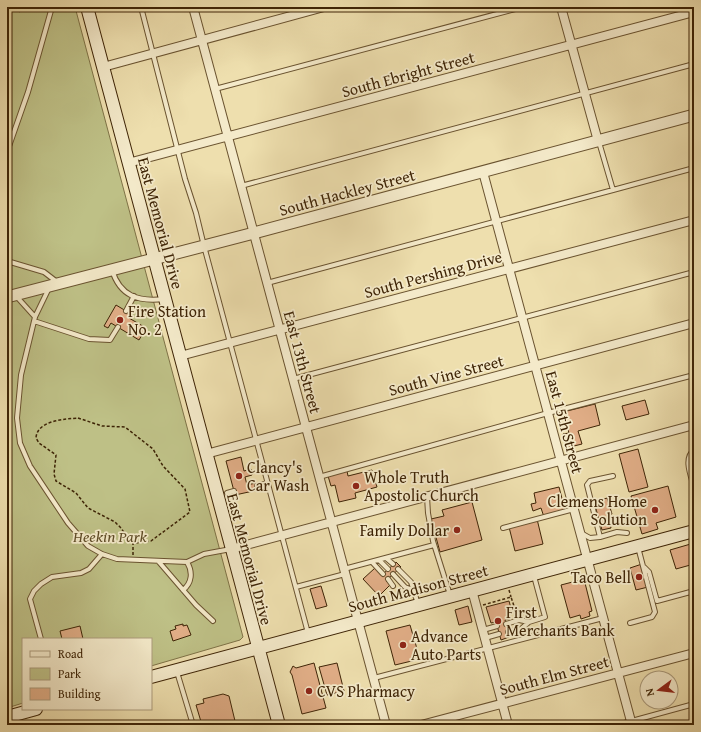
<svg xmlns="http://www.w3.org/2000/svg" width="701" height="732" viewBox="0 0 701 732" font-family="'Gentium Book Plus',serif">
<rect width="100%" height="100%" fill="#eedfae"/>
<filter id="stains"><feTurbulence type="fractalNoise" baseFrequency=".005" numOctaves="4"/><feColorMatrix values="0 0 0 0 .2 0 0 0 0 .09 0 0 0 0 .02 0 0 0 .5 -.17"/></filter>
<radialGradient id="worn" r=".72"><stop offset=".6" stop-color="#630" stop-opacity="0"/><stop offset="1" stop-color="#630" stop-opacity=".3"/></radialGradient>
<path fill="#bec086" stroke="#7e7246" d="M7,7h68l168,630 -3,3 -89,26v-27h-128v64l-16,5z"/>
<path fill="#e1ae87" stroke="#3e2406" d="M12,7h10l-2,5z
M116,305l15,9 -2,4 17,10 -7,12 -28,-17 -3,5 -4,-2z
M645,400l4,14 -23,6 -4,-14z
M595,404l5,21 -22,6 4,13 -16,4 -3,-14 6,-1 -6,-21z
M638,449l10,38 -19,5 -10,-38z
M241,457l3,14 7,-2 1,6 -7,2 2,8 9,-2 2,7 -23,5 -9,-34z
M372,470l5,17 -22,6 1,5 -17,4 -4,-17 -4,1 -3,-10 19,-5 1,5z
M668,486l8,31 -20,6 2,6 -16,5 -11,-38z
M559,487l6,23 -21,7 -3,-9 -8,3 -2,-7 5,-1 -2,-10z
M607,498l5,16 -4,1 3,13 -9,2 -8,-28z
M472,502l10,38 -42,12 -9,-33 13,-3 -2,-6z
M537,519l6,25 -28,7 -6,-24z
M694,543v21l-18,5 -6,-19z
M396,562l5,5 -15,14 4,4 -11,11 -16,-17 12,-11 7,7z
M642,564l6,23 -12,3 -6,-22z
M584,579l8,32 -3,1 1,4 -9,3 -1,-4 -10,3 -9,-33z
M321,586l6,20 -11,3 -6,-20z
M509,601l3,11 -4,1 2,6 -5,1 4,17 -8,3 -5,-18 -5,1 -5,-16z
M468,606l4,16 -13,3 -4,-15z
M183,624v2l4,-1 4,10 -18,6 -3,-10 6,-2 -1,-3z
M410,625l10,34 -25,6 -9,-34z
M80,626l3,13h-21l-2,-8z
M314,663l12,45 -24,6 -10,-39 -2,-3 3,-6 3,2z
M337,663l7,28 -17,4 -8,-28z
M223,694l6,2 6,25h-3l1,4h-31l-6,-20 8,-2 -1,-4z"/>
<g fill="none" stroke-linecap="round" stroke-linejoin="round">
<g stroke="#6a5330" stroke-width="6">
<path id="service" d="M141,7l44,172 11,34 8,33 104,387
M215,89l308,-82
M599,142l14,48 81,-22
M7,152l21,-60 24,-85
M241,186l453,-122
M7,261l37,11 13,10
M112,270c8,26 26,32 52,29
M267,283l346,-93
M49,288l-14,29 -14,58 -4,43 3,25 10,23 38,57 20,23 14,8 15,5 70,3 17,-8 27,-5
M17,297l18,20
M126,311l8,-15
M34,321l55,18 21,1 8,-13
M293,379l401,-107
M694,450c-11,8 -3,26 0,37
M319,477l229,-64 146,-38
M257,486l10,-3
M227,493l7,-2
M427,497l1,16 5,28 17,54
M503,528l71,-19
M581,533l9,5 10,-1 -13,-52 3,-4 23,-5
M600,537l17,-5 10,1
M386,558l7,6
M379,560l9,9
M159,562l37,43 17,16
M372,562l11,12
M644,567l5,5 8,29 37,-10
M344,569l90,-24
M398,569l13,13 7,22
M393,574l12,13 8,3
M388,579l5,7
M296,587l49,-13
M183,590c9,-7 10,-18 4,-28
M630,623l22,-6 3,-5 -17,-65
M506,624l13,-4 10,2 16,-5 -11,-41
M483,630l14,-4
M508,632l13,-3 8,-7
M485,638l14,-4
M41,639l-11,-40 4,-8 7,-7 11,-7 29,-4 8,-4 13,-15
M177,672l16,53
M374,678l229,-60
M617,725l77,-21"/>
</g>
<g stroke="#6a5330" stroke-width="10">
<path id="minor" d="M193,7l193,718
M561,7l37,134
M103,67l221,-60
M128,163l566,-151
M483,172l149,553
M180,356l514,-136
M206,454l488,-131
M231,549l463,-124
M472,590l36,135
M421,725l273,-72"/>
</g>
<g stroke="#6a5330" stroke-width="13">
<path id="tertiary" d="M7,297l247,-64 440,-118"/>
</g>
<g stroke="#3e2406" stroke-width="14">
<path id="secondary" d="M87,7l192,718
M151,677l543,-146
M7,717l29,-8"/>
</g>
<path stroke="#3e2406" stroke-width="1.5" stroke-dasharray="3 2" stroke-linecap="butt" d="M78,418l24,8 23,1 28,22 10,17 22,23 5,23 -39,29 -16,2 -5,-2 -9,-13 -6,-6 -27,-14 -12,-15 -20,-12 -2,-7 2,-19 -17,-12 -3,-5c1,-18 30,-19 42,-20z
M133,555v-12
M509,590l2,7
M483,605l28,-8 4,12 -1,3"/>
<use href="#service" stroke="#f4eaca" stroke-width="4"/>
<use href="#minor" stroke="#f4eaca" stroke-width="8"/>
<use href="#tertiary" stroke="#f4eaca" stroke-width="11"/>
<use href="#secondary" stroke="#f4eaca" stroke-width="12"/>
</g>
<g fill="#8f2418" stroke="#f4eaca" stroke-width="1.5">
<circle cx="120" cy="320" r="4"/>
<circle cx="239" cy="476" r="4"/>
<circle cx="356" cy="486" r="4"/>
<circle cx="655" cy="510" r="4"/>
<circle cx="457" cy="530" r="4"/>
<circle cx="639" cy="577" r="4"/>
<circle cx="498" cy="621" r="4"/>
<circle cx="403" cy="645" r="4"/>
<circle cx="309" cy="691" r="4"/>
</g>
<g text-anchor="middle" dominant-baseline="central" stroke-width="3.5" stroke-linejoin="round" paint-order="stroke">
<g font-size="16" fill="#3e2406" stroke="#f4eaca">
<text transform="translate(408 74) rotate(-15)">South Ebright Street</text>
<text transform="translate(347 192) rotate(-15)">South Hackley Street</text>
<text transform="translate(161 223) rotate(75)">East Memorial Drive</text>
<text transform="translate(433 274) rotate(-15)">South Pershing Drive</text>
<text transform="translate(303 362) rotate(75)">East 13th Street</text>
<text transform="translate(446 375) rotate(-15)">South Vine Street</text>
<text transform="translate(565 422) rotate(75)">East 15th Street</text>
<text transform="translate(250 559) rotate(75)">East Memorial Drive</text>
<text transform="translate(418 588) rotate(-15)">South Madison Street</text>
<text transform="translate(554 675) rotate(-15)">South Elm Street</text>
</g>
<g font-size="16" fill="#3e2406" stroke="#f4eaca" text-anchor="start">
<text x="128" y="311">Fire Station<tspan x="128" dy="18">No. 2</tspan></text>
<text x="247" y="467">Clancy's<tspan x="247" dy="18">Car Wash</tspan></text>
<text x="364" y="477">Whole Truth<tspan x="364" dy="18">Apostolic Church</tspan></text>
<text x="647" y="501" text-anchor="end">Clemens Home<tspan x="647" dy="18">Solution</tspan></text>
<text x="449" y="530" text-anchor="end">Family Dollar</text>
<text x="631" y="577" text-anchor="end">Taco Bell</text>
<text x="506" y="612">First<tspan x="506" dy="18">Merchants Bank</tspan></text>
<text x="411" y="636">Advance<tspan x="411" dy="18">Auto Parts</tspan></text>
<text x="317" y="691">CVS Pharmacy</text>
</g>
<g font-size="16" font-style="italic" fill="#5e4b26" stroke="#f4eaca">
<text x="110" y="536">Heekin Park</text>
</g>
</g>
<rect width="701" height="732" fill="none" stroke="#eedfae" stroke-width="24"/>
<rect x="8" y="8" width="685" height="716" fill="none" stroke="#3e2406" stroke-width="2"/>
<rect x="12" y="12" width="677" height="708" fill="none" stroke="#3e2406"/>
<rect x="22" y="638" width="130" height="72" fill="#f4eaca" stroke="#ab9b7c"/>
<rect x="30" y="651" width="20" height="6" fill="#f4eaca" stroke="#ab9b7c"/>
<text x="58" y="658" font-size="12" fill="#3e2406">Road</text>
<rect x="30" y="668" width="20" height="12" fill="#bec086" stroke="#ab9b7c"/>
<text x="58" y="678" font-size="12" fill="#3e2406">Park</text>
<rect x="30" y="688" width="20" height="12" fill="#e1ae87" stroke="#ab9b7c"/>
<text x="58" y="698" font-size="12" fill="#3e2406">Building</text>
<g transform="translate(659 690) rotate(255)"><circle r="19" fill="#f4eaca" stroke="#ab9b7c"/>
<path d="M0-3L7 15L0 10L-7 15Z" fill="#8f2418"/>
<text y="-6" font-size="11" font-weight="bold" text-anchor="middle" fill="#3e2406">N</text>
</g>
<rect width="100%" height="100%" filter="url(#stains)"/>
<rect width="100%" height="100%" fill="url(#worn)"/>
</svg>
